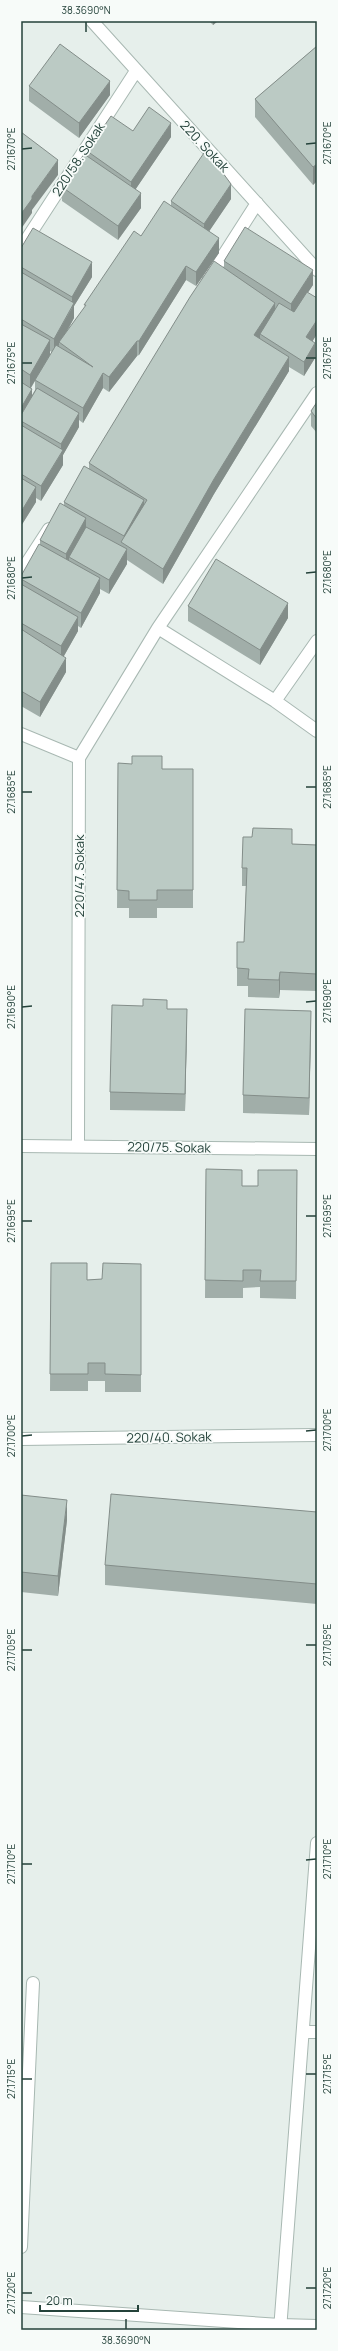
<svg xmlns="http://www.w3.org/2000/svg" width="338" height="2351" viewBox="0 0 338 2351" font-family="Manrope,sans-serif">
<rect width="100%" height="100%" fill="#e6efeb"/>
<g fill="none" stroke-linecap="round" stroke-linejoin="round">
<g stroke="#a8b8b2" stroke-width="14">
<path id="minor" d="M92,21l225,249
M21,248l115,-177
M209,278l48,-75
M317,393l-159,235 117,73 42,30
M21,572l28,-43
M275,701l42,-60
M21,734l58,24
M21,1146l296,3
M78,1146l1,-388 79,-130
M21,1439l296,-4
M304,2032h13
M21,2247l12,-264
M21,2307l259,18 37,1
M280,2330l37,-487"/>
</g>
<use href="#minor" stroke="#fff" stroke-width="12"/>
</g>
<path fill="#a1aea9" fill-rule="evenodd" d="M209,21h9l-5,4z
M317,46v135l-4,4 -58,-68v-18z
M29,86l81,9 -31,43 -50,-37z
M133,131l38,6 -36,53 6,18 -23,32 -56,-39v-14l25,-31v-5z
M231,199l-22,32 10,22 -23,33 -10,-6 -47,75 -2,1 -28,36 -6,-4 -20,35 -4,-3v7l-16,28v10l-22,36 -5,-3v4l-15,24v-278l71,29 -18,29v12l-7,14 74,-96 30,-30v-5zM50,351l2,1 -17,28v10l-3,5 -1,-7 19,-33z
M224,261l89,24 -5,7 9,42 -5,7 3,17 -11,18 -15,-9v4l-75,123 -51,90 -36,-24v4l-18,30 -9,-5v4l-19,35 -3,-2v5l-14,25 2,16 -26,45 -19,-11v-130l19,-32v-4l24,-35v-3l25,-33v-6l135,-195z
M317,402v31l-6,-7v-15z
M188,606l100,12 -28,47 -72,-44z
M118,763l44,6h31v139h-36v10h-28v-10h-12z
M292,844l25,1v146l-37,-1 -1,8 -31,-1v-11h-11v-18l7,-26 2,-56h-4v-18z
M143,1006l24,3 20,18 -2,84 -75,-1v-18z
M311,1029l-2,86 -66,-2v-18z
M206,1169l36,17h16l39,-16 -1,129 -36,-1v-11l-17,1v10h-38z
M51,1263l36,17 15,-1 39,-15v128h-36v-11h-17v10h-38z
M21,1495l46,25 -9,76 -37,-4z
M317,1512v92l-212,-19v-20z"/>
<path fill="#838d89" d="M213,21h5l-5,4z
M110,81v14l-31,43v-15z
M171,123v14l-40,59v-14z
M58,160v15l-26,35v3l-11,16v-15l11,-18z
M317,164v17l-4,4v-18z
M231,184v15l-27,40v-15z
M141,193v15l-23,32v-14z
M219,238v15l-23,33v-14z
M92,262v15l-18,29v12l-14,25 -1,-1v3l-5,8v-14l18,-31v-11z
M186,266v14l-47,75v-14z
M313,270v15l-22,33v-14z
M275,303v14l-15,17v6l-6,-5z
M317,320v14l-11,18v-15z
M50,340v15l-20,34v-14z
M137,341v15l-28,36v-15z
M315,343v15l-11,18v-14z
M289,357v14l-75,123 -51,90v-15l51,-90z
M103,373v15l-20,35v-15z
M32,389v8l-11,19v-8z
M79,413v14l-16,28v10l-22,36v-15l20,-32v-10z
M36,487v15l-15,24v-14z
M144,500v14l-20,30v-8z
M86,518v14l-17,25v6l-3,6v-15z
M127,549v15l-18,30v-14z
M100,578v15l-19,35v-15z
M288,603v15l-28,47v-15z
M78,617v14l-17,30v-15z
M66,658v14l-26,45v-15z
M280,972v18l-1,8v-18z
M187,1009v18l-2,84v-17z
M311,1011v18l-2,86v-17z
M67,1500v20l-9,76v-20z"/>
<path fill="#bbcac4" stroke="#838d89" d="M60,44l50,37 -31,42 -50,-37z
M317,46v118l-4,3 -58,-68z
M149,107l22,16 -40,59 -44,-31 24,-35 22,15z
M21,132l37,28 -26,36v3l-11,15z
M206,150l25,34 -27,40 -33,-23z
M84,154l57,39 -23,33 -56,-39z
M164,201l55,37 -23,34 -10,-6 -47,75h-2l-28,36 -6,-4 -20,35 -48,-28 21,-35 37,22 -34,-25 27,-37h-2l50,-74 7,5z
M245,227l68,43 -22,34 -67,-43z
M33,228l59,34 -20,35 -51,-30v-19z
M214,261l61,42 -21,32 35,22 -75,122 -51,90 -42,-27 26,-42 -58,-37 101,-166z
M21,272l53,31 -20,36 -33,-20z
M307,292l10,6v22l-11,17 9,6 -11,19 -44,-28 19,-31 15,9z
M21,324l29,16 -20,35 -9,-6z
M21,382l11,7 -11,19z
M37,388l42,25 -18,31 -40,-23v-6z
M317,402v17l-6,-8z
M21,425l42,25 -22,36 -20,-12z
M84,466l60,34 -20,36 -60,-34z
M21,478l15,9 -15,25z
M60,503l26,15 -20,36 -26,-14z
M86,527l41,22 -18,31 -40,-23z
M39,544l61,34 -19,35 -60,-34v-3z
M216,559l72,44 -28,47 -72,-44z
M21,584l57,33 -17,29 -40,-23z
M21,629l45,29 -26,44 -19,-11z
M132,756h30v13h31v121h-36v10h-28v-9l-12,-1 1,-127 14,1z
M253,828l39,1v15l25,1v129l-37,-2 -1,8 -31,-1 1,-10 -12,-1v-26h7l3,-74h-5l1,-31h9z
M143,999l24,1v9h20l-2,85 -75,-2 2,-87 31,1z
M245,1009l66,2 -2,87 -66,-3z
M206,1169l36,1v16h16v-16h39l-1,111h-36l1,-11h-18v11l-38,-1z
M51,1263h36v17l15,-1 1,-16 38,1v111l-36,-1v-11h-17v11h-38z
M111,1494l206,18v72l-212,-19z
M21,1495l46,5 -9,76 -37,-4z"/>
<path fill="none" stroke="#24423a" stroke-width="1.5" d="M86,22v10M306,144l10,-1M22,149l10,-1M306,358h10M22,363h10M306,573l10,-1M22,578l10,-1M306,787h10M22,792h10M306,1002l10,-1M22,1007l10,-1M306,1216h10M22,1221h10M306,1431l10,-1M22,1436l10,-1M306,1645h10M22,1650h10M306,1860l10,-1M22,1864h10M306,2074h10M22,2079h10M306,2288h10M22,2293h10M126,2319v10"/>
<g text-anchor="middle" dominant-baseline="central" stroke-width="3.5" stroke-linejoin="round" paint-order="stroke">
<g font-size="13" fill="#24423a" stroke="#f7fbf9">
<text transform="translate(205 146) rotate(47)">220. Sokak</text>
<text transform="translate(78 159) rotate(-57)">220/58. Sokak</text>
<text transform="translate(79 876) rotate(-90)">220/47. Sokak</text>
<text transform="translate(169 1147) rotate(1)">220/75. Sokak</text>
<text transform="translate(169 1437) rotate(-1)">220/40. Sokak</text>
</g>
</g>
<rect width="338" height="2351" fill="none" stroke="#f7fbf9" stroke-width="44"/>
<path d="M40 2305v6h98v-6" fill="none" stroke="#24423a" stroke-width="2"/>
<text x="46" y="2305" font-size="12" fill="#24423a" stroke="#f7fbf9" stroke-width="3" paint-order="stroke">20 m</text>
<rect x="22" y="22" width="294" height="2307" fill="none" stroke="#24423a" stroke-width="1.5"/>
<g font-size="10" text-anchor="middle" fill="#24423a">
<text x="86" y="14">38.3690°N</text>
<text transform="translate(327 143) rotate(-90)" y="4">27.1670°E</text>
<text transform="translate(11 149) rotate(-90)" y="4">27.1670°E</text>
<text transform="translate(327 358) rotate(-90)" y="4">27.1675°E</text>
<text transform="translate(11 363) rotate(-90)" y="4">27.1675°E</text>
<text transform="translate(327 572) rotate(-90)" y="4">27.1680°E</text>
<text transform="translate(11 578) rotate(-90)" y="4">27.1680°E</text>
<text transform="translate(327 787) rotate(-90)" y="4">27.1685°E</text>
<text transform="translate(11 792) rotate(-90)" y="4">27.1685°E</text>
<text transform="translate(327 1001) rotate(-90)" y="4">27.1690°E</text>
<text transform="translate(11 1007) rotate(-90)" y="4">27.1690°E</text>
<text transform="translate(327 1216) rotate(-90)" y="4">27.1695°E</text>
<text transform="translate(11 1221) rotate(-90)" y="4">27.1695°E</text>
<text transform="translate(327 1430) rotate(-90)" y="4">27.1700°E</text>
<text transform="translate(11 1436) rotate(-90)" y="4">27.1700°E</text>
<text transform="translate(327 1645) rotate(-90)" y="4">27.1705°E</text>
<text transform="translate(11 1650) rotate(-90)" y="4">27.1705°E</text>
<text transform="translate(327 1859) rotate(-90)" y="4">27.1710°E</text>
<text transform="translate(11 1864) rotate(-90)" y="4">27.1710°E</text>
<text transform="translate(327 2074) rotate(-90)" y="4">27.1715°E</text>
<text transform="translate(11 2079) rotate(-90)" y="4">27.1715°E</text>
<text transform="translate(327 2288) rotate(-90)" y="4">27.1720°E</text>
<text transform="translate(11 2293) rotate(-90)" y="4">27.1720°E</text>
<text x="126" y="2344">38.3690°N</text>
</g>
</svg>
